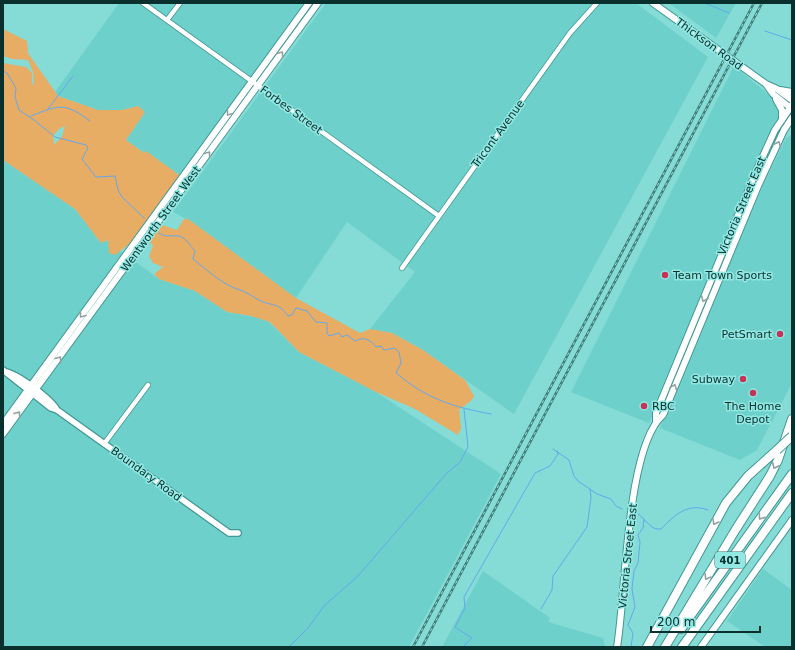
<svg xmlns="http://www.w3.org/2000/svg" width="795" height="650" viewBox="0 0 795 650" font-family="'DejaVu Sans',sans-serif">
<rect width="100%" height="100%" fill="#85dbd5"/>
<path fill="#6ed0cb" d="M119,3h186l-123,174 -36,-26 -2,2 -18,-13 19,-28 -7,-6 -16,4h-24l-40,-14 -3,-4z
M326,3h310l72,54 -194,357 -91,-64 -31,-17 -22,-4 45,-57 -68,-50 -51,76 -104,-76 -19,-10z
M669,3h67l-20,35z
M734,66l40,33 7,16 -80,182 -15,39 -19,40 -7,24 -11,23 -78,-31z
M792,135v248l-35,67 -17,10 -80,-32 85,-205 41,-85z
M3,160l72,49 26,34 6,-2 52,38 36,12 32,21 39,7 33,33 77,40 125,82 -92,173h-406z
M763,569l29,21v55l-2,2h-25l-38,-26z
M483,571l67,47 -2,4 55,16 2,9h-163z"/>
<path fill="#e7ad65" fill-rule="evenodd" d="M3,29l24,12 1,12 30,43 40,14h24l16,-4 7,6 -19,28 18,13 2,-2 36,26 -30,41 10,7 15,5 7,-11h4l108,79 64,35 10,-4 22,4 31,17 42,30 9,16 -2,4 -13,10 2,18 -3,7 -43,-26 -39,-17 -77,-40 -29,-30 -19,-6 -24,-4 -32,-21 -36,-12 -5,-5 9,-7 -10,-4 -4,-7 4,-10 -7,-8 -6,-2 -25,19 -6,-2 -1,-13 -7,3 -26,-34 -72,-49v-97l23,4 6,6v9l2,5 -1,-15 -5,-12 -16,-1 -9,-3zM65,126l-3,10 -8,9 -1,-9 6,-7z"/>
<g fill="none" stroke-linecap="round" stroke-linejoin="round">
<path stroke="#63a8ef" stroke-width="1" d="M705,3l24,10
M765,31l27,9
M3,71l4,2 9,15 -1,9 4,13 15,10 21,17 31,8 2,3 -6,11 14,18 19,-1 3,14 4,7 22,21
M48,109l25,-33
M31,116c28,-11 34,-14 59,5
M159,233c7,5 11,2 19,3 7,0 12,10 17,15l-2,8c14,11 30,26 47,31 10,4 10,5 19,10 13,7 18,1 29,16l4,-1 4,-7 11,3 9,11 11,1v10l2,3 10,-3 3,4 5,-2 8,6c9,-5 16,-1 21,6l5,-1 3,4 11,-2 4,4 2,11 -5,10c31,26 57,34 95,41
M553,449l16,11 5,16 4,5 19,13 14,5 5,7 6,3
M644,520c6,4 8,10 17,9 13,-13 26,-27 47,-19
M541,609l11,-19 1,-14 34,-49 4,-29 -1,-9
M289,647l19,-19 16,-22 34,-30 88,-102 14,-12 8,-15 -4,-38
M463,647l9,-9 -17,-11 10,-19 -1,-11 71,-124 15,-7 8,-12 -1,-3
M631,647l2,-14 -5,-8 7,-18 -3,-18 2,-18 4,-8 1,-10 1,-11 -2,-7 5,-7 1,-9 -6,-5"/>
<g stroke="#419894" stroke-width="6">
<path id="minor" d="M143,3l296,213
M167,20l13,-17
M402,268l168,-235 27,-30
M104,444l44,-59"/>
</g>
<g stroke="#419894" stroke-width="8">
<path id="tertiary" d="M3,370l48,38 6,2 172,123h9
M6,372c13,3 45,27 51,38"/>
</g>
<g stroke="#419894" stroke-width="8">
<path id="secondary" d="M653,3l113,81 11,5 15,11
M766,84l7,10 19,15
M780,90l12,2
M776,99l6,11v10
M656,421v-8l102,-246 17,-37 17,-25
M3,424l306,-421
M3,434l315,-431
M617,647c9,-52 9,-200 46,-232l95,-229 26,-56 8,-12
M701,647l91,-127"/>
</g>
<g stroke="#419894" stroke-width="10">
<path id="motorway" d="M681,629l111,-155
M647,647l79,-144 22,-27 29,-26
M665,647l71,-118 34,-53 8,-16 14,-41
M682,647l110,-154"/>
</g>
<use href="#minor" stroke="#fff" stroke-width="4.5"/>
<use href="#tertiary" stroke="#fff" stroke-width="5.5"/>
<use href="#secondary" stroke="#fff" stroke-width="6"/>
<use href="#motorway" stroke="#fff" stroke-width="8"/>
<g stroke="#417c78" stroke-width="2.5">
<path id="rail" d="M413,647l341,-644
M422,647l340,-644"/>
</g>
<use href="#rail" stroke="#92e8e3" stroke-width="1" stroke-dasharray="3" stroke-linecap="butt"/>
<g stroke="#419894" stroke-width="10" stroke-linecap="butt">
<path id="motorway-bridge" d="M777,450l15,-14"/>
</g>
<use href="#motorway-bridge" stroke="#fff" stroke-width="8"/>
</g>
<defs><path id="oneway-chevron" d="M-2-3.5L2.5 0L-2 3.5" fill="none" stroke-width="1.6" stroke-linecap="round" stroke-linejoin="round"/></defs>
<g stroke="#91a2a1">
<use href="#oneway-chevron" transform="translate(281 54) rotate(-54)"/>
<use href="#oneway-chevron" transform="translate(229 113) rotate(126)"/>
<use href="#oneway-chevron" transform="translate(778 144) rotate(-65)"/>
<use href="#oneway-chevron" transform="translate(208 154) rotate(-54)"/>
<use href="#oneway-chevron" transform="translate(704 299) rotate(112)"/>
<use href="#oneway-chevron" transform="translate(82 315) rotate(126)"/>
<use href="#oneway-chevron" transform="translate(59 359) rotate(-54)"/>
<use href="#oneway-chevron" transform="translate(674 387) rotate(-69)"/>
<use href="#oneway-chevron" transform="translate(18 414) rotate(-54)"/>
<use href="#oneway-chevron" transform="translate(775 466) rotate(116)"/>
<use href="#oneway-chevron" transform="translate(761 517) rotate(125)"/>
<use href="#oneway-chevron" transform="translate(715 522) rotate(120)"/>
<use href="#oneway-chevron" transform="translate(707 577) rotate(121)"/>
</g>
<g fill="#c43458" stroke="#92e8e3" stroke-width="1.5">
<circle cx="665" cy="275" r="4"/>
<circle cx="780" cy="334" r="4"/>
<circle cx="743" cy="379" r="4"/>
<circle cx="753" cy="393" r="4"/>
<circle cx="644" cy="406" r="4"/>
</g>
<g text-anchor="middle" dominant-baseline="central" stroke-width="3" stroke-linejoin="round" paint-order="stroke">
<rect fill="#92e8e3" stroke="#336764" stroke-width="1" x="715" y="552" width="30" height="16" rx="3"/>
<g font-size="10" font-weight="bold" fill="#0a302e">
<text x="730" y="560">401</text>
</g>
<g font-size="11" fill="#0a302e" stroke="#92e8e3">
<text transform="translate(709 44) rotate(36)">Thickson Road</text>
<text transform="translate(291 110) rotate(36)">Forbes Street</text>
<text transform="translate(498 134) rotate(-54)">Tricont Avenue</text>
<text transform="translate(742 206) rotate(-67)">Victoria Street East</text>
<text transform="translate(161 219) rotate(-54)">Wentworth Street West</text>
<text transform="translate(146 474) rotate(36)">Boundary Road</text>
<text transform="translate(628 556) rotate(-84)">Victoria Street East</text>
</g>
<g font-size="11" fill="#0a302e" stroke="#92e8e3" text-anchor="start">
<text x="673" y="275">Team Town Sports</text>
<text x="772" y="334" text-anchor="end">PetSmart</text>
<text x="735" y="379" text-anchor="end">Subway</text>
<text x="652" y="406">RBC</text>
<text x="753" y="406" text-anchor="middle">The Home<tspan x="753" dy="13">Depot</tspan></text>
</g>
</g>
<rect width="795" height="650" fill="none" stroke="#0a302e" stroke-width="8"/>
<path d="M651 626v6h109v-6" fill="none" stroke="#0a302e" stroke-width="2"/>
<text x="657" y="626" font-size="12" fill="#0a302e" stroke="#92e8e3" stroke-width="3" paint-order="stroke">200 m</text>
</svg>
